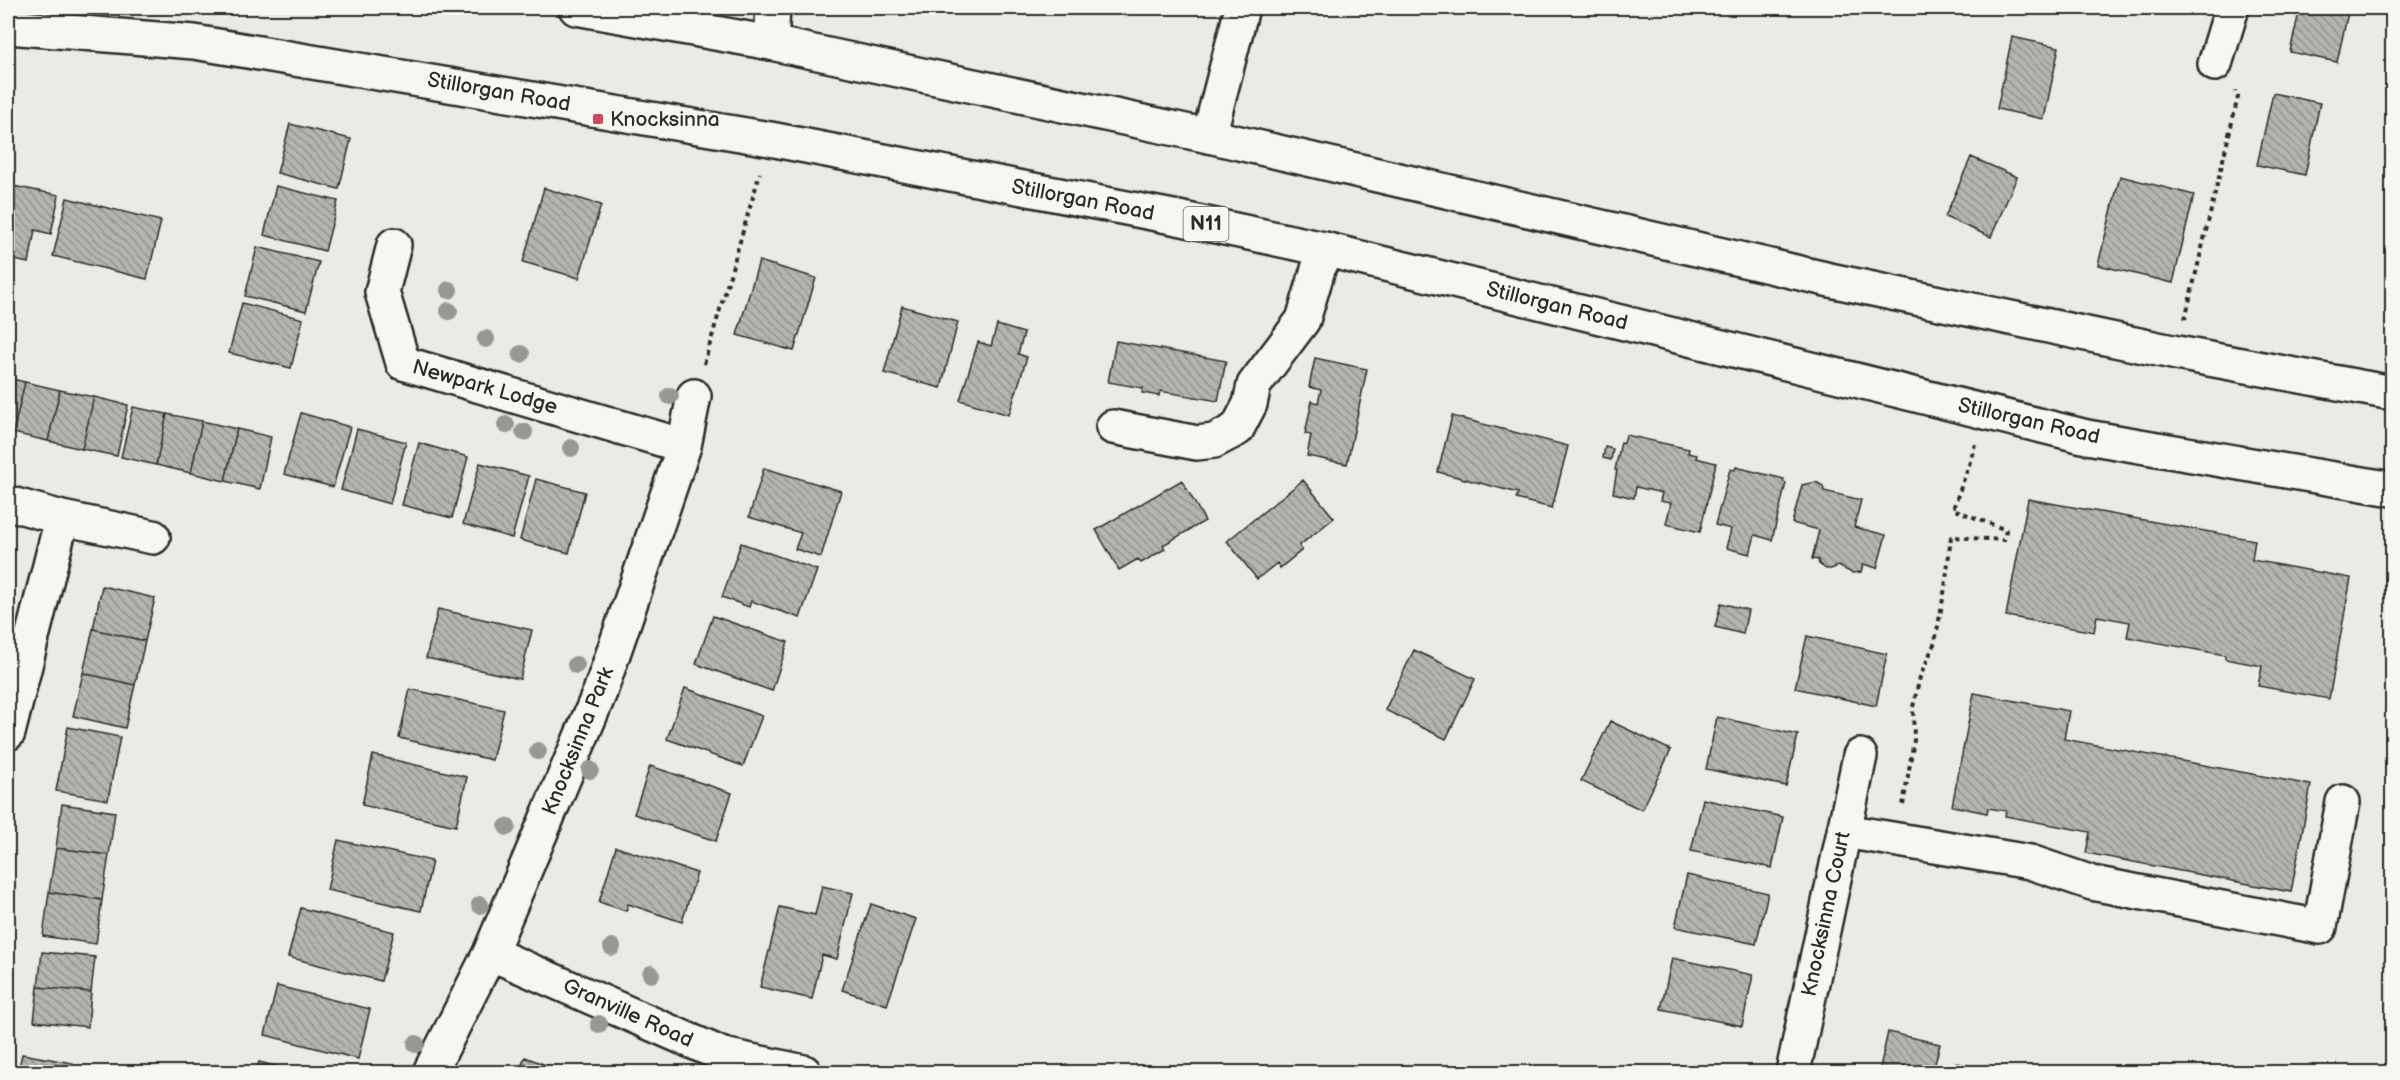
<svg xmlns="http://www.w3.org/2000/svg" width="2400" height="1080" viewBox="0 0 2400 1080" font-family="'Balsamiq Sans',sans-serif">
<defs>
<pattern id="building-back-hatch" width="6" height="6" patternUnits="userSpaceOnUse" patternTransform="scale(1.5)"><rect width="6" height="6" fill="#b4b4b1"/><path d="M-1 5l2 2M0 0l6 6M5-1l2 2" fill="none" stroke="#939390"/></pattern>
</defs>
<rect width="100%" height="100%" fill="#eaeae6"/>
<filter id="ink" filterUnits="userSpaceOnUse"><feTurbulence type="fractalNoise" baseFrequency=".0167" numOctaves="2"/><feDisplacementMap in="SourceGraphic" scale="12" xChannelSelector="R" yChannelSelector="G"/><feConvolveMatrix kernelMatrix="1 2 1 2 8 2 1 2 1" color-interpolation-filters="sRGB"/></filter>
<g filter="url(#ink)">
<path fill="url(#building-back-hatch)" stroke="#2b2b2b" stroke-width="1.5" d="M2300,8h49l-12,54 -47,-10z
M2012,37l47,10 -15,72 -47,-10z
M2273,93l47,10 -15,72 -48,-10z
M290,124l61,15 -12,50 -62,-16z
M1971,157l46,20 -26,60 -46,-20z
M2120,176l74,19 -21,88 -75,-18z
M8,185l51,10 -8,39 -16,-4 -6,33 -19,-4 -2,6z
M276,186l62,15 -13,50 -61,-16z
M544,188l57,17 -22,73 -56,-16z
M67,198l94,23 -14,58 -94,-23z
M257,247l62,15 -13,49 -61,-15z
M759,261l57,17 -22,73 -57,-16z
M242,303l61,16 -12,49 -62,-15z
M902,306l56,16 -17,66 -57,-15z
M997,325l27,8 -6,21 9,3 -18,58 -49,-15 18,-58 13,4z
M1116,341l110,20 -8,40 -58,-10 -1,5 -17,-3 1,-5 -35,-6z
M1315,358l52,11 -20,95 -40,-8 4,-21 -6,-1 7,-33 6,2 3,-13 -12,-3z
M8,378l17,4 -12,51 -5,-1z
M25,382l35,8 -12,51 -35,-8z
M60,390l34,7 -12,52 -34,-8z
M94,397l34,8 -11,51 -35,-7z
M133,407l34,7 -11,51 -35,-8z
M301,413l49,14 -17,60 -49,-13z
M167,414l35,7 -11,52 -35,-8z
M1452,416l116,30 -16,62 -36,-9 2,-6 -80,-21z
M202,421l35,8 -12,52 -34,-8z
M237,429l34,8 -11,52 -35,-8z
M357,429l49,13 -16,62 -49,-14z
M1626,435l63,14 -1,4 9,2 -1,3 20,5 -16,69 -34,-8 5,-21 -11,-2 2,-8 -26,-6 -2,11 -21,-5 4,-23h-2l6,-28 3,1z
M419,443l49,14 -16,61 -50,-13z
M1605,447l8,2 -2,11 -8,-2z
M480,463l49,13 -17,62 -49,-14z
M1736,467l48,12 -1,3 3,1 -14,57 -17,-5 -5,19 -24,-6 5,-19 -16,-4 15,-56 5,1z
M764,468l77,23 -20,66 -26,-8 6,-16 -52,-16z
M536,479l49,13 -16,61 -49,-13z
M1182,480l23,41 -42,24 2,4 -24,14 -3,-4 -19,11 -23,-40z
M1303,480l31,38 -35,28 3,4 -22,18 -3,-5 -20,16 -30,-38z
M1816,482l7,4 1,5 37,9 -7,27 32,8 -9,33 -14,-4 -2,8 -9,1 -14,-7 -7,3h-5l-7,-5 -1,-4 -6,-1 7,-29 -27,-7 10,-38z
M2028,499l227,41 -3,20 99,18 -22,121 -71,-13 4,-20 -37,-7v-4l-98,-18 3,-15 -33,-6 -3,16 -88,-16z
M741,543l76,27 -17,48 -49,-17 -2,6 -27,-10z
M102,586l53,12 -10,43 -52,-12z
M1721,603l27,7 -5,24 -28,-7z
M438,609l94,21 -12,49 -94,-21z
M713,616l75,26 -16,49 -76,-27z
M93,629l52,12 -10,44 -52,-12z
M1807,636l80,18 -11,52 -81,-18z
M1414,650l61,29 -29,60 -61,-29z
M83,673l52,12 -10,43 -52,-12z
M685,688l77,28 -19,50 -76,-27z
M410,689l94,21 -12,50 -93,-22z
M1974,693l95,18 -5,28 247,46 -20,107 -205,-39 4,-21 -85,-16 1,-5 -18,-3 -1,5 -35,-7z
M1717,717l81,18 -12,51 -80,-17z
M1610,721l61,29 -29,60 -61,-29z
M68,727l52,10 -12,63 -52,-9z
M373,755l94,22 -11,49 -94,-21z
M650,766l82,27 -16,48 -82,-27z
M1703,799l80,18 -11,51 -81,-17z
M62,804l53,8 -6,43 -53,-7z
M338,840l94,21 -11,50 -94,-21z
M616,847l81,26 -15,49 -54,-18 -2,7 -27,-9z
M56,848l53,7 -7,45 -53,-8z
M1687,875l81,18 -12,51 -81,-17z
M822,886l31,7 -16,66 -15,-4 -10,44 -52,-12 20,-80 35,8z
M49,892l53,8 -6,44 -53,-8z
M871,904l45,15 -29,86 -45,-15z
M301,908l93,24 -13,49 -93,-24z
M42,952l53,5 -4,35 -53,-5z
M1672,958l81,17 -11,51 -81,-17z
M277,986l93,23 -12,50 -93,-24z
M38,987l53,5 -3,35 -54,-6z
M1888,1032l52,12 -7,28h-54z
M22,1054l51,9 -2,9h-53z
M525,1057l39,15h-45z
M259,1062l40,10h-43z
M1956,1063l43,9h-45z"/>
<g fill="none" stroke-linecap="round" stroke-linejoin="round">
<g stroke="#2b2b2b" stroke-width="38">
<path id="minor" d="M771,43l2,-35
M2215,64l17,-56
M1209,136l33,-128
M394,245l-12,47 21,71 281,83
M1113,427l84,16 17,-2 23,-12 13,-25 4,-19 49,-65 21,-71
M8,503l54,15 91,19
M8,733l54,-215
M1844,831l186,31 62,21 228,44 23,-125
M490,953l233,102 81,17
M430,1072l60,-119 110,-261 84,-246 10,-50
M1793,1072l67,-316"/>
</g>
<g stroke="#2b2b2b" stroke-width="38">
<path id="highway" d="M576,8l195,35 438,93 621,144 347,73 215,40
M8,27l186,15 576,97 408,79 146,31 763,188 305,52"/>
</g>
<path stroke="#2b2b2b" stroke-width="4" stroke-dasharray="4.5 4.5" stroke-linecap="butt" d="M2185,319l53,-222 -3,-6
M704,364l56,-191
M1903,805l11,-65 -1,-33 7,-30 15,-35 10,-54 6,-51 53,3 2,-10 -53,-21 16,-44 6,-21"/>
<use href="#minor" stroke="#f6f6f2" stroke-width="33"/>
<use href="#highway" stroke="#f6f6f2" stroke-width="33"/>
</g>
<g fill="#979795">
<circle cx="449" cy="290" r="9"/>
<circle cx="449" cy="311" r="9"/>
<circle cx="486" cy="339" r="9"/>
<circle cx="521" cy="354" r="9"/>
<circle cx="670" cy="396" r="9"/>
<circle cx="506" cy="425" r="9"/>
<circle cx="524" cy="432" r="9"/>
<circle cx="571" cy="448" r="9"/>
<circle cx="576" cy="665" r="9"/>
<circle cx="538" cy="751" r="9"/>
<circle cx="590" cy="770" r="9"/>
<circle cx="507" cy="827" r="9"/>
<circle cx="480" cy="905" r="9"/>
<circle cx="612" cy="947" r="9"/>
<circle cx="651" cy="974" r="9"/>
<circle cx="599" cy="1024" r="9"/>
<circle cx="416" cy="1044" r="9"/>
</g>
</g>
<rect fill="#d1495b" stroke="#f6f6f2" stroke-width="2" x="592" y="113" width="12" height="12" rx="3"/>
<g text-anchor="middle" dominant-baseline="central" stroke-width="4.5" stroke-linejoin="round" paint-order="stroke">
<rect fill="#f6f6f2" stroke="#686867" stroke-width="1.5" x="1183.5" y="207" width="45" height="34" rx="4.5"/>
<g font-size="20" font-weight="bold" fill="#2b2b2b">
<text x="1206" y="224">N11</text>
</g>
<g font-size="21" fill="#2b2b2b" stroke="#f6f6f2">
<text transform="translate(499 92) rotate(10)">Stillorgan Road</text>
<text transform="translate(1083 200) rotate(11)">Stillorgan Road</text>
<text transform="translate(1557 306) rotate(14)">Stillorgan Road</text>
<text transform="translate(485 387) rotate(16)">Newpark Lodge</text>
<text transform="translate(2029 421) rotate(13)">Stillorgan Road</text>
<text transform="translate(578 741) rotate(-68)">Knocksinna Park</text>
<text transform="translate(1826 914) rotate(-78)">Knocksinna Court</text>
<text transform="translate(628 1013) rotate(24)">Granville Road</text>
</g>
<g font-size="21" fill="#2b2b2b" stroke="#f6f6f2" text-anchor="start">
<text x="610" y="119">Knocksinna</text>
</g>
</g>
<rect width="2400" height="1080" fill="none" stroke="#f6f6f2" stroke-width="30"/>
<rect x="15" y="15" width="2370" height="1050" fill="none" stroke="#2b2b2b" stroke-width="2" filter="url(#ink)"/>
</svg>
